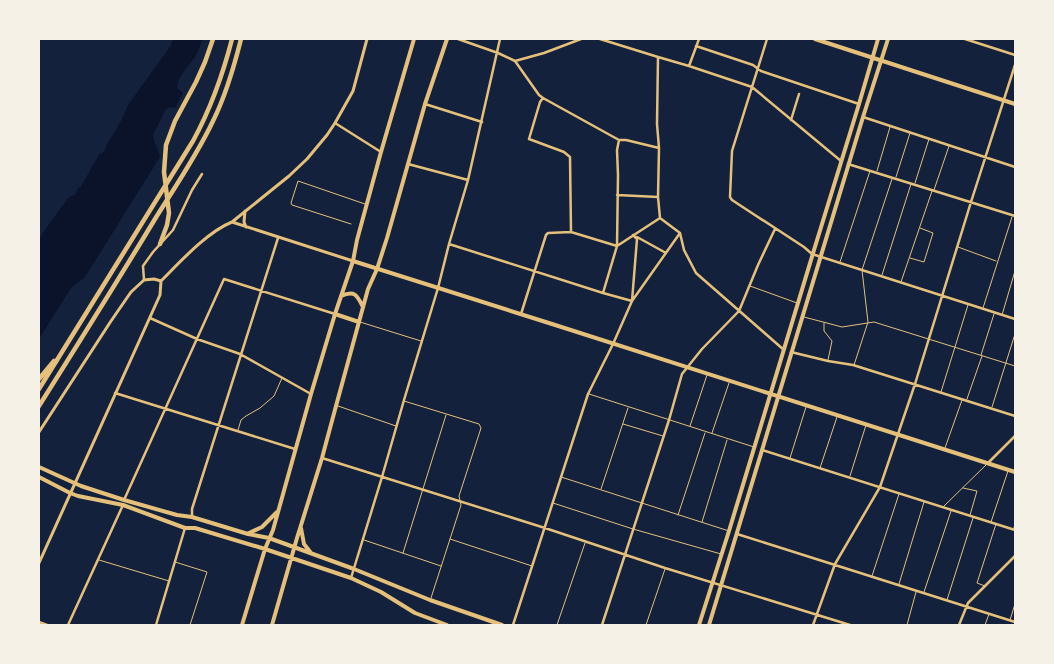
<svg xmlns="http://www.w3.org/2000/svg" width="1054" height="664" viewBox="0 0 1054 664" font-family="'Playfair Display',serif">
<rect width="100%" height="100%" fill="#14213d"/>
<path fill="#0b132b" d="M174,39h29c-3,6 -5,13 -8,18 -6,9 -18,20 -18,31l6,5 -8,15 -5,-1 -4,2 -13,26 2,9h1l4,13 -68,109 -8,12 -13,10 -32,51v-100c9,-15 20,-28 30,-42l6,-2 3,-8 2,1 20,-35h2l3,-3 1,-4 15,-25 7,-16 41,-57 2,-2v-3z"/>
<g fill="none" stroke-linecap="round" stroke-linejoin="round">
<path stroke="#e5c07b" stroke-width="1" d="M877,171l13,-44
M896,177l14,-44
M915,183l14,-44
M934,190l15,-44
M351,224l-59,-19 -1,-2 7,-22 67,23
M958,247l38,14
M910,258l14,4 9,-29 -13,-5
M840,262l30,-91
M882,275l29,-91
M901,282l31,-91
M750,286l47,17
M983,308l29,-91
M1002,315l13,-44
M804,317l38,10 32,-5 141,44
M360,322l61,19
M824,323v8l8,10 -4,19
M981,355l13,-41
M854,365l14,-43 -6,-52 30,-91
M941,392l27,-87
M589,394l165,53
M967,399l15,-43
M404,401l75,23 2,4 -22,68 2,9 -30,93
M338,406l58,20
M992,407l23,-73
M623,424l40,12
M690,426l17,-51
M238,430l3,-10 5,-4 14,-8 14,-12 8,-18
M712,433l17,-50
M945,448l17,-48
M790,458l16,-51
M820,468l17,-51
M850,476l16,-51
M561,477l168,54
M963,488l14,3 -7,24
M601,489l27,-81
M553,503l80,26 88,25
M943,507l44,-43
M678,515l27,-82
M702,522l25,-82
M991,522l17,-51
M1014,528l1,-4
M450,539l82,27
M364,540l77,26
M403,553l43,-138
M99,560l70,21
M175,562l32,10 -17,53
M872,576l27,-82
M899,584l25,-82
M985,586l-8,-3 19,-59
M924,592l27,-81
M947,600l26,-82
M1010,620l5,-16
M557,625l28,-82
M646,625l19,-56
M907,625l9,-33
M985,625l4,-11"/>
<path stroke="#e5c07b" stroke-width="2.5" d="M458,39l40,14 17,8 24,34 4,3 76,42h7l33,8
M600,39l58,18 31,9 63,21 89,74
M767,39l-35,112 -2,46 2,3 72,47 8,7 203,65
M965,39l50,16
M696,46l57,19 8,6 98,33
M658,57l-1,67 2,24 -1,49 2,21 20,15 4,17 12,23 88,77
M515,61l29,-8 37,-14
M689,66l10,-27
M543,98l-3,4 -11,37 35,13 6,5 1,75
M425,104l57,18
M863,117l152,50
M791,120l8,-26
M335,123l46,29
M408,164l60,16
M848,164l167,52
M617,195l41,2
M637,237l29,16
M449,244l154,49 29,8 5,-62 -4,-4
M144,280l-1,-14 10,-14 20,-22 19,-40 10,-16
M603,293l14,-47 1,-71 -1,-25 2,-10
M521,314l25,-79 2,-2 23,-1 46,14 43,-28
M150,318l47,21 43,15 71,40
M791,352l37,9 25,4 162,51
M115,393l180,56
M762,450l253,80
M322,458l223,70 120,40 185,57
M988,463l27,-27
M124,500l100,-221 111,35
M192,517v-8l86,-271
M737,534l278,88
M351,578l31,-101 22,-77 34,-112 11,-44 19,-64 32,-141
M39,622l8,3
M68,625l55,-120
M156,625l29,-97
M513,625l75,-231 25,-50 19,-43 48,-68
M602,625l67,-205 13,-46 20,-25 37,-38 19,-46 17,-36
M813,625l22,-61 45,-77 35,-103 56,-182 44,-137
M959,625l9,-22 47,-47"/>
<path stroke="#e5c07b" stroke-width="3" d="M245,211l-1,11 2,5
M232,222l121,39
M161,281c19,-19 46,-49 71,-59l57,-46 18,-17 20,-24 8,-12 18,-32 14,-52
M39,432l72,-111 20,-29 13,-12 10,-1 7,2
M39,563l121,-268 1,-14"/>
<path stroke="#e5c07b" stroke-width="4" d="M815,39l200,65
M353,261l199,63 463,148
M699,625l30,-94 85,-281 45,-146 19,-65
M709,625l154,-508 25,-78"/>
<path stroke="#e5c07b" stroke-width="4" d="M341,296c14,-6 16,-1 22,11
M335,314l24,8
M39,467l42,19 43,14 53,15 15,2 56,17 21,4 85,31 76,31 72,25
M39,477l31,16 8,3 45,9 62,23h10l70,21 86,29 30,14 34,21 32,12
M301,528l3,16 7,9
M249,533l13,-6 15,-15
M242,625l23,-76 8,-19 38,-136 24,-80 18,-53 4,-21 24,-88 33,-113
M272,625l25,-87 25,-80 14,-52 32,-117 9,-20 10,-31 38,-134 22,-65"/>
<path stroke="#e5c07b" stroke-width="4.5" d="M160,244l7,-19 2,-12 -5,-41 2,-27 9,-24 21,-39 9,-20 8,-23
M39,379l15,-18
M39,389l154,-248c18,-33 30,-67 39,-102
M39,406c39,-62 78,-124 116,-187 20,-32 42,-64 58,-98 13,-26 21,-54 28,-82"/>
</g>
<rect width="1054" height="664" fill="none" stroke="#f6f1e7" stroke-width="80"/>
</svg>
